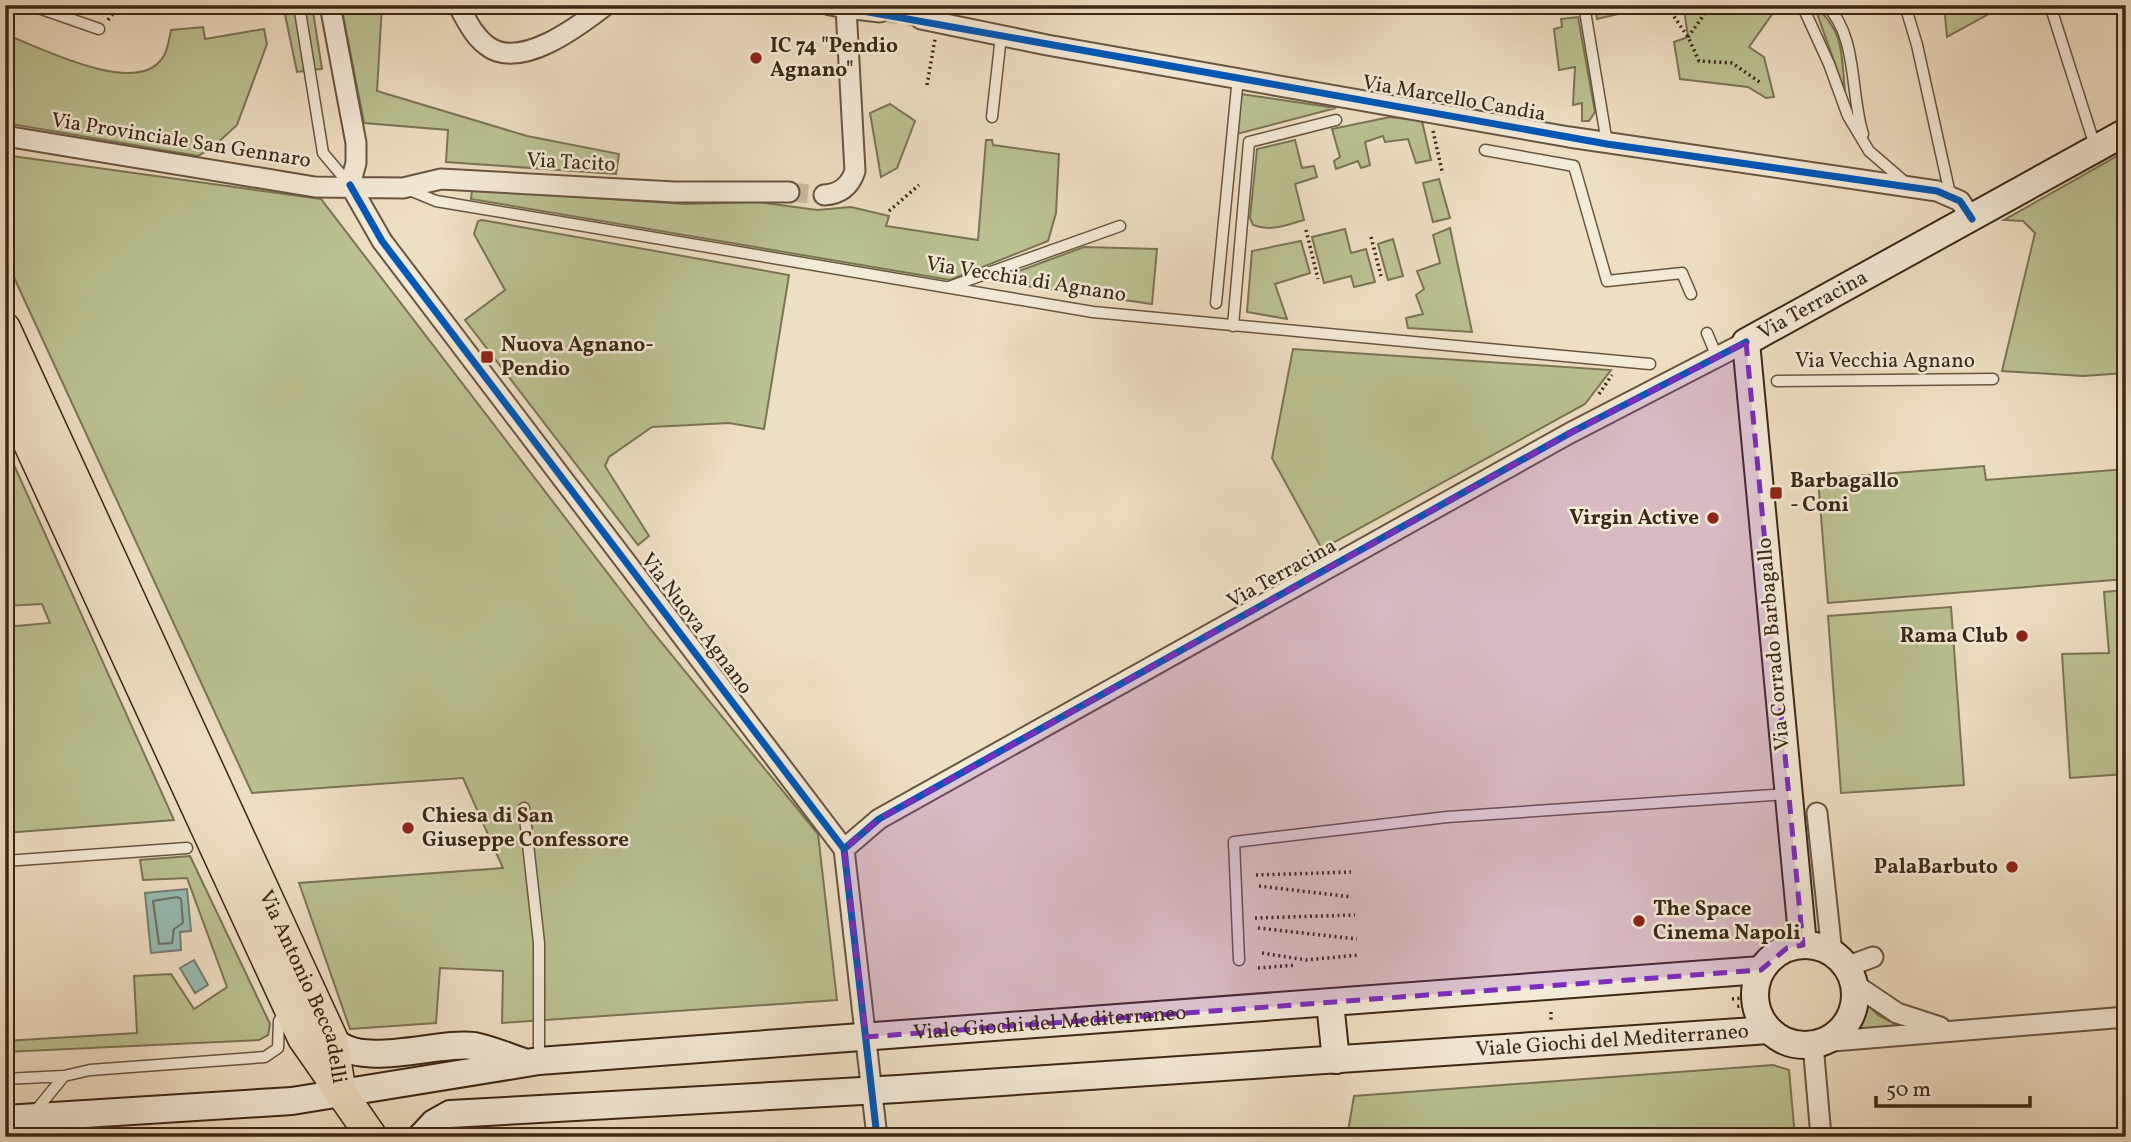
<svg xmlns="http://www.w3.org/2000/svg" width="2131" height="1142" viewBox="0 0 2131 1142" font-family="Vollkorn,serif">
<rect width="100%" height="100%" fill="#eedec3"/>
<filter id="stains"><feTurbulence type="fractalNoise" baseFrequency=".00286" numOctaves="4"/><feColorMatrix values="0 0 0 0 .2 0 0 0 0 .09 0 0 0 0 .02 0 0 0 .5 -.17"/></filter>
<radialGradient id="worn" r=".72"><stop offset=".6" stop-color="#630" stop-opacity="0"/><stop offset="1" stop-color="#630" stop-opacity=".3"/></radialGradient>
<path fill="#bbc192" stroke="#7b7453" stroke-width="2" d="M283,5h29l10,64 -25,3z
M341,5h41l-5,86 150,45 92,18 -3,20 -170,-12 2,-32 -84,-7z
M1595,5h61l-59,14z
M1678,5h92l3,8 -24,34 15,10 10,40 -8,1 -18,-11 -68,-8 -6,-37 14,-5 -4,-28z
M1814,5c31,27 27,48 31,87z
M1944,5h61l-58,32z
M1578,17l17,95 -6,9h-7v-18l-9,2 2,-38 -16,3 -5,-41 8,-2 -1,-8z
M203,27l2,12 59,-10 3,15 -30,81 -24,22 -15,9 -193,-33v-89c33,13 127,61 155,27 7,-7 9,-21 11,-31z
M1241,94l95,14 -99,26z
M890,104l25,17 -18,47 -16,9 -11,-64z
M1390,117l32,4 9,39 -15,3 -8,-24 -23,3 -2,-6 -18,6 5,23 -9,3 -3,-7 -22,8 -2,-8 6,-4 -8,-28z
M986,140h6l1,5 66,9 -3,59 -8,28 -98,39 -479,-81 1,-9 213,14 73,-2 59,8 34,-3 38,9 -3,10 92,14z
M1295,140l7,28 12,-2 3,11 -22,7 9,36c-18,5 -33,12 -51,5l-3,-7 7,-69z
M2126,151v222l-43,3 -81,-5 33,-138 -12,-12 -19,-1z
M5,155l316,44 331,432 166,203 19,166 -335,23 1,-52 -63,-3 -4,55 -86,6 -51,-146 204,-15 -40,-90 -211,15 -247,-535z
M1439,179l11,39 -17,4 -10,-39z
M482,220l307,55 -25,154 -35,-6 -77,4 -43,30 -4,9 44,70 -11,9 -173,-225 40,-30 -31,-56 4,-13z
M1450,228l22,104 -64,-4 -2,-10 17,-4 -7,-19 8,-6 -7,-18 23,-8 -7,-28z
M1345,229l6,24 15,-4 9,33 -21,5 -3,-11 -27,7 -12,-46z
M1393,239l10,37 -15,4 -10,-36z
M1301,241l9,32 -35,11 12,35 -40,-7 5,-61z
M1084,247l73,2 -5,55 -160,-23z
M1293,349l318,21 -26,34 -263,145 -50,-91z
M5,445l169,375 -169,13v-206l45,-4 -8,-19 -37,2z
M1984,466l2,14 140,-11v110l-298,24 -10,-124z
M2126,590v184l-56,4 -8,-124 47,-1 -5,-61z
M1951,607l13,178 -123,8 -13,-177z
M190,856l80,168 -2,11 -9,5 -254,12v-11l132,-8 -3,-57 37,-2 23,35 33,-22 -40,-109 -44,2 -3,-20z
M1868,1005l11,11 30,14 -55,5z
M1773,1065l16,5 6,67h-448l7,-41z"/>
<path fill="#99bcb3" stroke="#738073" stroke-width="2" d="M187,889l4,42 -11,1 1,18 -30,3 -6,-60z
M194,960l14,25 -13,8 -15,-25z"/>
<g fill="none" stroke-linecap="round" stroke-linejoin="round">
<path stroke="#6a7264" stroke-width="2" d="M177,897l4,2 2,24 -9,6 -2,14 -13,1 -6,-43z"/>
<path stroke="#cab9a0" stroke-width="19" stroke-dasharray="19 10" stroke-linecap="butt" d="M880,12l41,7
M789,192l35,3"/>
<g stroke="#685540" stroke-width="13">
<path id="service" d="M30,5l69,24
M299,5l24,148 27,32
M1584,5l23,138
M1802,5l27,59 19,52 21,35 37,32
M1826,5c32,30 24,89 37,129
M1905,5l12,40 33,149
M2050,5l45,141
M391,7l15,-2
M938,23v-18
M992,117l9,-81
M1485,150l89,16 33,115 75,-8 9,21
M407,189l29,12 657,111 557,52
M949,287l171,-61
M1216,303l22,-226
M1233,326l16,-184 87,-22
M1707,333l10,24
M1777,381l216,-2
M524,808l15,135v117
M5,861l182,-13
M1239,960l-5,-118 213,-25 341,-23
M5,1079l59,-3
M33,1114l31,-38 26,-6 175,-13 13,-9 1,-27 5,-8"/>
</g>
<g stroke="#685540" stroke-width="23">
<path id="minor" d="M330,5l26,138v20l-6,22
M458,5c8,14 15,30 28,40 33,27 93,-19 120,-40
M846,8l34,4
M921,19l126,26 522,92 368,54 23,10 12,18
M5,136l310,51 88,1 38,-9 233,13h115
M350,185l32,56 462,608 33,288
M824,195c16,-1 26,-9 31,-24l-9,-163 -16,-3
M1817,813l15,140
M844,849l35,-30 691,-386 176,-91
M1846,967l27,-10
M1854,984l43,29 43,14
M1821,1042l305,-25
M1813,1044l8,93"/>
</g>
<g stroke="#3b2714" stroke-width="30">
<g id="secondary">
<path id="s1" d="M1803,945l-57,-603 380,-210"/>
<circle cx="1805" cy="995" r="50"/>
<path d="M1330,1003l6,57"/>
<path d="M332,1038c25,33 105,3 142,8 15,3 32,10 47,15"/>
<path id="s2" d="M5,1119l287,-18 247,-40 1222,-91"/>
<path id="s3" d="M421,1137l13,-14 16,-9 448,-25 871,-59"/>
</g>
</g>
<g stroke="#3b2714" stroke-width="33">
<g id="primary">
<path id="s4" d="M5,328l327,710 9,56"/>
<path d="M5,392l298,646 69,99"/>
</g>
</g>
<path stroke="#3b2714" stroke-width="3.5" stroke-dasharray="2 3.5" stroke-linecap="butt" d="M1671,12l17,25 11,24 33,2 29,20
M108,20l12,-15
M1688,37l23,-32
M927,85l8,-46
M1433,131l9,40
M889,211l30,-26
M1306,230l12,49
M1371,237l10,39
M1599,394l13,-19
M1256,875l95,-3
M1259,886l93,11
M1255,918l100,-3
M1258,928l99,11
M1262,953l44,7 52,-5
M1258,968l38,-3
M1732,999l11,-1v7l-7,2
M1551,1012v8"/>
<use href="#service" stroke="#f4ead8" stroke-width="10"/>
<use href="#minor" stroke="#f4ead8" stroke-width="19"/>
<use href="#secondary" stroke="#f4ead8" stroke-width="26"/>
<use href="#primary" stroke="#eedec3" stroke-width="30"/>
<g stroke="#f4ead8" stroke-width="11">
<path id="cycleway" d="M846,8l761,136 330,47 23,10 12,18
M350,185l32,56 462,608 33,288
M844,849l35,-30 691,-386 176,-91"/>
</g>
<use href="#cycleway" stroke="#0057b8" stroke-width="7"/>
</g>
<path fill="#7b2cbf" fill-opacity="0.2" stroke="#7b2cbf" stroke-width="5" stroke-dasharray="14 9" stroke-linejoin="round" d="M1746,342l57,603 -16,3 -26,22 -895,67 -22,-188 35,-30 691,-386z"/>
<g fill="#8f2418" stroke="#f4ead8" stroke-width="2.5">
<circle cx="756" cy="58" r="7"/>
<rect x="480" y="350" width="14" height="14" rx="3.5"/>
<rect x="1769" y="486" width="14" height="14" rx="3.5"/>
<circle cx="1713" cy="518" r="7"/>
<circle cx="2022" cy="636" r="7"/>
<circle cx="408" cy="828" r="7"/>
<circle cx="2012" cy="867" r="7"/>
<circle cx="1639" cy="921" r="7"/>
</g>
<g text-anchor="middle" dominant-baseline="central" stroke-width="5" stroke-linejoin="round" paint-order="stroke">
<g font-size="21" font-weight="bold" fill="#3b2714" stroke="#f4ead8" text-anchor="start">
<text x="770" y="46">IC 74 "Pendio<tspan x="770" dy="24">Agnano"</tspan></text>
<text x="501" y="345">Nuova Agnano-<tspan x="501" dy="24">Pendio</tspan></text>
<text x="1790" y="481">Barbagallo<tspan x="1790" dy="24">- Coni</tspan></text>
<text x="1699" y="518" text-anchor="end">Virgin Active</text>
<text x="2008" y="636" text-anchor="end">Rama Club</text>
<text x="422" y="816">Chiesa di San<tspan x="422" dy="24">Giuseppe Confessore</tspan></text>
<text x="1998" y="867" text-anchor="end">PalaBarbuto</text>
<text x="1653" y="909">The Space<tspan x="1653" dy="24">Cinema Napoli</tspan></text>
</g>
<g font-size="21" fill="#3b2714" stroke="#f4ead8">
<text transform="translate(1454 99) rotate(10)">Via Marcello Candia</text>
<text transform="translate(181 141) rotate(9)">Via Provinciale San Gennaro</text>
<text transform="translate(571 163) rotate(3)">Via Tacito</text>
<text transform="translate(1026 280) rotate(9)">Via Vecchia di Agnano</text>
<text stroke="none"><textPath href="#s1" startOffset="682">Via Terracina</textPath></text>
<text x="1885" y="361">Via Vecchia Agnano</text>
<text transform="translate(1282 574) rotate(-29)">Via Terracina</text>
<text transform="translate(696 624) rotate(53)">Via Nuova Agnano</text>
<text transform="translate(1774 644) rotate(-95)">Via Corrado Barbagallo</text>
<text stroke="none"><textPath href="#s4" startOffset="724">Via Antonio Beccadelli</textPath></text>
<text stroke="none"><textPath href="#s2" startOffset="1050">Viale Giochi del Mediterraneo</textPath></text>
<text stroke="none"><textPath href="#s3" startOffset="1202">Viale Giochi del Mediterraneo</textPath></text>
</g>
</g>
<rect width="2131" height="1142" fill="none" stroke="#eedec3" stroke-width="28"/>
<rect x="7" y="7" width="2117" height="1128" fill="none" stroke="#3b2714" stroke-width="3.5"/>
<rect x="14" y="14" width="2103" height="1114" fill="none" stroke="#3b2714" stroke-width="2"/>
<path d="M1876 1096v10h154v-10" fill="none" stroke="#3b2714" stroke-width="3.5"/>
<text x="1886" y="1096" font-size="21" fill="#3b2714" stroke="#f4ead8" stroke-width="5" paint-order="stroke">50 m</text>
<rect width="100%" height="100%" filter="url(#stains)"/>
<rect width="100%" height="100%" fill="url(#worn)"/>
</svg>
